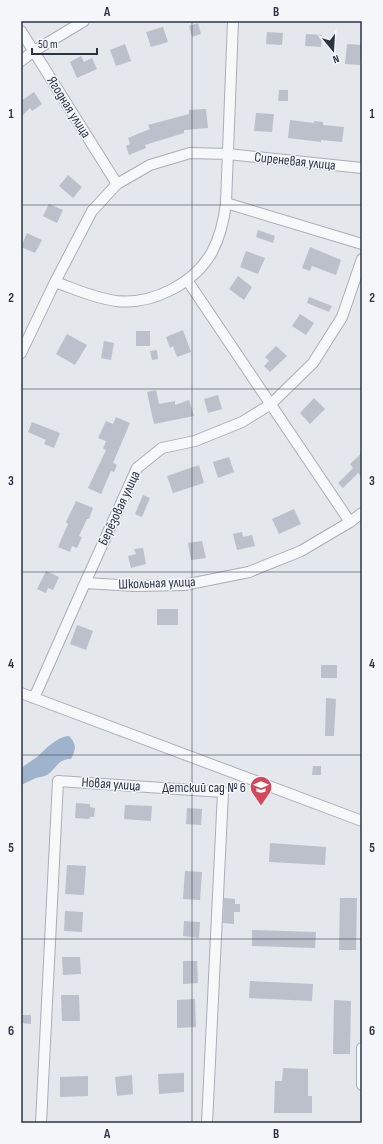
<svg xmlns="http://www.w3.org/2000/svg" width="383" height="1144" viewBox="0 0 383 1144" font-family="'Sofia Sans Condensed',sans-serif">
<rect width="100%" height="100%" fill="#e4e7ec"/>
<path fill="#9fb4cc" d="M69,736c8,8 7,14 2,23 -15,0 -14,11 -26,17 -3,1 -6,1 -9,2 -5,2 -10,5 -15,7v-17c5,-4 11,-7 16,-11 9,-8 19,-20 32,-21z"/>
<path fill="#bbc0ca" d="M198,23l3,11 -9,3 -3,-11z
M163,27l5,15 -17,5 -5,-15z
M267,32l16,1 -1,12 -16,-1z
M306,34l16,1 -1,12 -16,-1z
M125,44l6,17 -15,5 -6,-16z
M347,44l15,1 -2,20 -15,-1z
M81,56l3,6 8,-4 5,11 -20,9 -7,-16z
M279,90h9v11h-10z
M34,92l8,12 -10,7 -2,-3 -9,9v-16z
M206,109l2,19 -24,2v3l-39,12 1,3 -17,7 -3,-9 4,-2 -2,-6 22,-9 -2,-4 41,-11v-4z
M256,113l18,1 -2,18 -18,-1z
M290,120l24,3v-2l9,1v3l21,2 -2,15 -21,-2v2l-33,-4z
M68,175l14,12 -9,11 -14,-12z
M49,204l14,6 -6,13 -14,-7z
M258,230l17,6 -2,7 -17,-6z
M27,233l15,7 -7,13 -14,-6z
M310,247l31,13 -5,15 -24,-9 -2,5 -8,-3z
M246,251l19,7 -7,16 -18,-7z
M238,276l14,11 -8,13 -15,-11z
M309,297l23,9 -3,6 -22,-9z
M300,314l14,9 -8,12 -14,-9z
M183,330l8,22 -14,5 -4,-11 -3,2 -4,-11z
M136,331h14v15h-14z
M67,334l20,11 -12,20 -19,-11z
M104,341l10,2 -3,17 -10,-2z
M276,346l11,10 -17,16 -6,-6 5,-5 -4,-4z
M157,350l1,9 -6,1 -2,-9z
M156,390l3,14 16,-3v4l14,-5 5,16 -40,8 -7,-32z
M218,395l4,14 -14,4 -4,-14z
M314,398l11,11 -15,15 -10,-11z
M116,417l14,6 -17,40 4,2 -3,7 -3,-1 -10,23 -13,-6 18,-38 -3,-1 3,-8 -8,-3 8,-17 7,3z
M32,422l28,11 -6,15 -10,-4 2,-4 -18,-8z
M362,453v24l-4,-4 -15,15 -5,-5 15,-15 -3,-4z
M229,457l5,15 -16,6 -5,-16z
M199,465l5,18 -31,10 -6,-17z
M143,495l7,3 -8,19 -7,-3z
M76,501l17,7 -4,11h-2l-8,17 3,1 -5,11 -5,-2 -2,6 -12,-5 10,-23 -2,-2z
M294,509l7,15 -22,10 -7,-15z
M242,532l1,5 9,-2 3,11 -18,4 -4,-16z
M202,541l4,17 -15,2 -3,-17z
M143,548l3,16 -15,4 -3,-12 8,-2 -2,-5z
M46,571l13,6 -6,13 -5,-2 -2,5 -9,-4z
M157,609h21v16h-21z
M77,625l16,6 -7,19 -16,-6z
M321,665h16v13h-16z
M326,698l10,1 -2,37h-9z
M313,766h8v9h-9z
M76,803l14,1v3l5,1 -1,9h-4l-1,2 -14,-1z
M125,805l27,1 -1,15 -27,-2z
M187,808l15,1 -1,16 -15,-1z
M270,843l56,4 -1,18 -56,-3z
M67,865l19,1 -2,29 -19,-1z
M185,871l17,1 -2,28 -17,-1z
M224,898l11,1v5h5v8h-6v12l-11,-1z
M340,898h17l-1,52h-17z
M65,911l18,1 -1,20 -18,-1z
M184,921l16,1 -1,16 -16,-2z
M252,930l64,2 -1,16 -63,-2z
M62,957h18l1,17 -18,1z
M183,961h14l1,22 -15,1z
M250,981l63,3 -1,17 -63,-3z
M61,995h18l1,26h-18z
M195,999l1,28 -19,1v-28z
M334,1000l17,1 -1,53h-17z
M21,1015h10v9l-10,-1z
M283,1068l25,1v27h4v17h-38l1,-32h7z
M184,1073v19l-25,2 -1,-20z
M132,1075l1,19 -16,2 -2,-19z
M88,1076v20l-28,1v-20z"/>
<g fill="none" stroke-linecap="round" stroke-linejoin="round">
<g stroke="#a9aeb7" stroke-width="12">
<path id="minor" d="M21,31l96,153
M21,61l13,-10 50,-30
M226,203l136,41
M187,280l163,242
M55,282c20,7 39,16 61,19 36,4 78,-17 96,-49 8,-15 12,-32 14,-49l7,-182
M21,353l34,-71 37,-71 25,-27 33,-19 40,-12 38,1 134,14
M85,583l52,-115 25,-20 33,-7 47,-19 29,-18 42,-41 29,-46 20,-58
M21,693l341,128
M34,698l51,-115 50,3 49,-1 65,-13 52,-21 49,-29 12,-9
M362,1048v37
M41,1123l17,-342 165,11 -16,331"/>
</g>
<use href="#minor" stroke="#f7f8fa" stroke-width="10"/>
</g>
<path fill="none" stroke="#2b3445" stroke-width="1" stroke-opacity="0.55" d="M192,21v1102M21,205h341M21,389h341M21,572h341M21,755h341M21,939h341"/>
<defs>
<g id="school-pin" transform="scale(1.15)"><path d="M0 17L-7.5 6A9.5 9.5 0 1 1 7.5 6Z" fill="#d1495b" stroke="#f4f6f9"/><path d="M0-5L7-2L0 1L-7-2ZM-4 1L0 2.5L4 1V4Q0 6-4 4Z" fill="#fff"/></g>
</defs>
<g fill-rule="evenodd">
<use href="#school-pin" x="261" y="787"/>
</g>
<g text-anchor="middle" dominant-baseline="central" stroke-width="3" stroke-linejoin="round" paint-order="stroke">
<g font-size="14" fill="#2b3445" stroke="#f4f6f9">
<text transform="translate(69 107) rotate(58)">Ягодная улица</text>
<text transform="translate(295 161) rotate(6)">Сиреневая улица</text>
<text transform="translate(119 508) rotate(-65)">Берёзовая улица</text>
<text transform="translate(157 583) rotate(-2)">Школьная улица</text>
<text transform="translate(111 784) rotate(4)">Новая улица</text>
</g>
<g font-size="14" fill="#2b3445" stroke="#f4f6f9" text-anchor="end">
<text x="246" y="787">Детский сад № 6</text>
</g>
</g>
<rect width="383" height="1144" fill="none" stroke="#f4f6f9" stroke-width="44"/>
<g transform="translate(333 50) rotate(162)" stroke="#f4f6f9" stroke-width="3" paint-order="stroke">
<path d="M0-3L7 15L0 10L-7 15Z" fill="#2b3445"/>
<text y="-6" font-size="11" font-weight="bold" text-anchor="middle" fill="#2b3445">N</text>
</g>
<path d="M32 48v6h65v-6" fill="none" stroke="#2b3445" stroke-width="2"/>
<text x="38" y="48" font-size="12" fill="#2b3445" stroke="#f4f6f9" stroke-width="3" paint-order="stroke">50 m</text>
<rect x="22" y="22" width="339" height="1100" fill="none" stroke="#2b3445" stroke-width="1.5"/>
<g font-size="13" text-anchor="middle" font-weight="bold" fill="#2b3445">
<text x="107" y="16">A</text>
<text x="276" y="16">B</text>
<text x="11" y="118">1</text>
<text x="372" y="118">1</text>
<text x="11" y="302">2</text>
<text x="372" y="302">2</text>
<text x="11" y="485">3</text>
<text x="372" y="485">3</text>
<text x="11" y="668">4</text>
<text x="372" y="668">4</text>
<text x="11" y="852">5</text>
<text x="372" y="852">5</text>
<text x="11" y="1035">6</text>
<text x="372" y="1035">6</text>
<text x="107" y="1138">A</text>
<text x="276" y="1138">B</text>
</g>
</svg>
